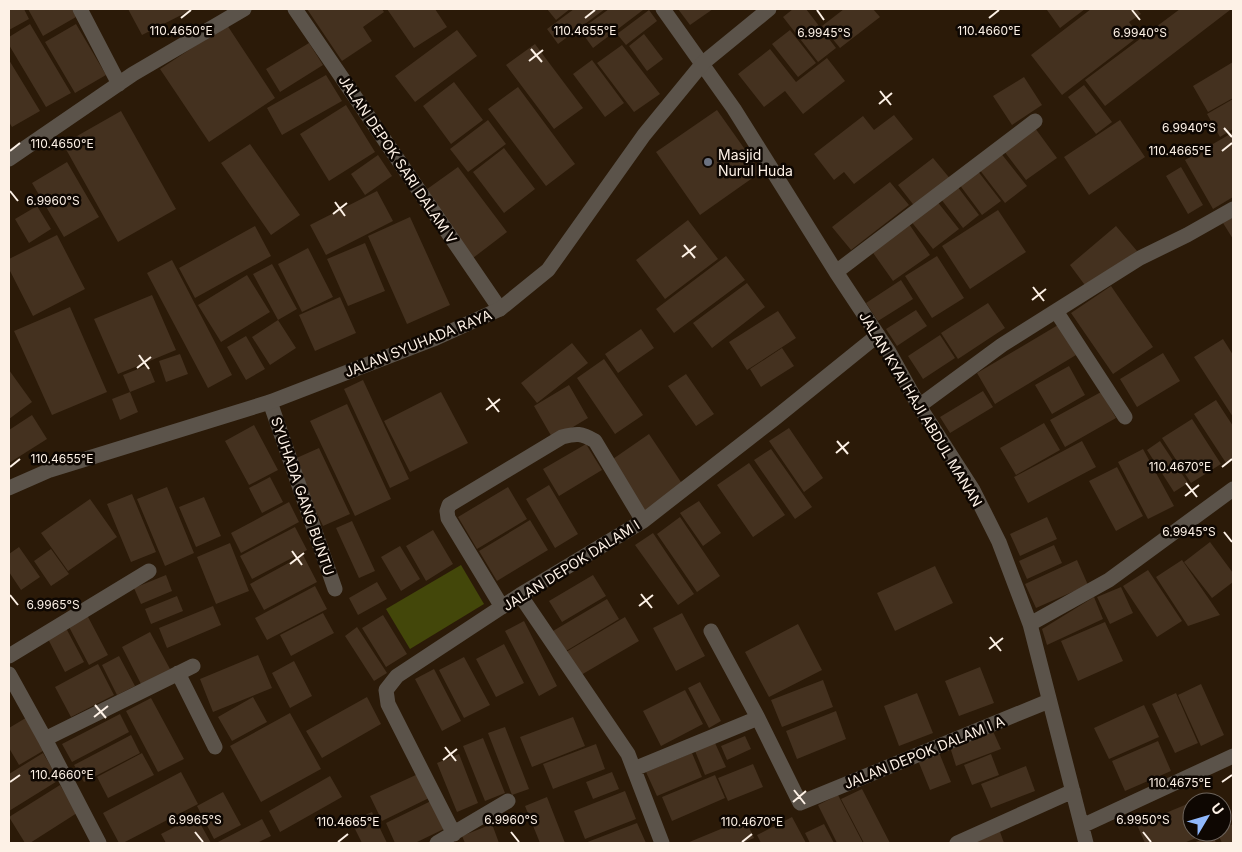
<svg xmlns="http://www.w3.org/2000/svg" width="1242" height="852" viewBox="0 0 1242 852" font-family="Inter,sans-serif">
<rect width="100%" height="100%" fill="#2b1a08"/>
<path fill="#43470a" d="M461,565l23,39 -74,45 -24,-40z"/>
<path fill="#44311f" d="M9,9h15l5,10 -20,11z
M28,9h44l4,8 -33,19z
M128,9h65l-51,26z
M307,9h75l2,3 -21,15 9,14 -30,20z
M387,9h48l12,18 -33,21z
M547,9h23l-14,11z
M574,9h31l-47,35 -11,-15z
M609,9l34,1 -50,38 -13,-18z
M678,9h35l-23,16z
M793,9h13l30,39 -18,14 -35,-45z
M844,9h29l7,8 -40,31 -18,-22z
M1049,9h36l-25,19 -13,-18z
M1091,9h46l4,5 -12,8 10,14 -77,59 -31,-40z
M1180,9l50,1 -125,96 -20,-26z
M649,10l8,11 -31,24 -9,-11z
M30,24l41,69 -25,14 -37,-62v-8z
M76,24l30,51 -31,18 -30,-51z
M227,25l48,73 -66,44 -49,-73z
M457,30l20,26 -62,46 -20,-26z
M790,30l26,33 -18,14 -26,-33z
M644,34l19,25 -16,12 -18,-25z
M309,43l14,22 -43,27 -14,-23z
M535,44l48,64 -29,21 -48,-64z
M622,45l38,49 -26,18 -37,-49z
M770,49l26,33 31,-24 18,23 -42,33 -18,-23 -21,16 -26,-33z
M9,60l31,51 -28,16 -3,-5z
M592,60l32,43 -19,14 -32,-43z
M1233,62v36l-25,14 -15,-26z
M326,75l16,26 -60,34 -15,-27z
M1024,77l18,28 -30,20 -19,-29z
M454,82l29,38 -32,24 -28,-38z
M1084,85l28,37 -16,12 -28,-37z
M518,87l57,77 -29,22 -58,-77z
M1233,99v30l-13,8 -13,-23z
M346,105l29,47 -46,29 -29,-47z
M717,110l44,62 -61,43 -44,-63z
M121,111l55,98 -58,33 -55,-98z
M894,115l19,24 -59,45 -10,-12 -10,8 -20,-26 49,-38 11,14z
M488,120l18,24 -38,28 -18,-23z
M1120,120l25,37 -56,38 -25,-38z
M1035,128l22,30 -31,22 -22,-29z
M1232,133l1,64 -20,12 -28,-49z
M250,144l50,71 -29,20 -50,-72z
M504,148l31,41 -31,24 -31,-41z
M1000,152l27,34 -22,17 -26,-34z
M378,155l14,21 -27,19 -14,-21z
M933,158l19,23 -36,27 -18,-23z
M67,162l32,55 -35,20 -32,-54z
M458,167l49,65 -34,26 -50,-66z
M1181,167l22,38 -15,9 -22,-38z
M977,170l24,31 -19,14 -23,-31z
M890,182l19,23 -58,45 -19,-23z
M957,186l22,29 -16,13 -22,-29z
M377,191l16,30 -67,34 -16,-30z
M936,200l23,29 -26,20 -23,-29z
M37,206l14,23 -22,14 -14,-24z
M998,210l28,42 -56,37 -28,-43z
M1233,216v23l-10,-16z
M410,217l40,88 -43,19 -39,-88z
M688,220l30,39 -53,40 -29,-39z
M909,224l21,31 -37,26 -22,-31z
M255,226l16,30 -76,42 -16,-30z
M1116,226l21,25 -50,37 -17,-23z
M57,235l28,54 -52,27 -24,-47v-10z
M365,243l20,48 -37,15 -21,-47z
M308,248l25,49 -31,15 -24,-48z
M726,256l19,24 -71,53 -18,-24z
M937,256l27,42 -32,20 -27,-42z
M172,260l60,115 -24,13 -61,-115z
M272,264l25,45 -19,11 -25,-46z
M247,275l23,37 -49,30 -23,-37z
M901,280l12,19 -35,22 -12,-18z
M747,283l18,24 -53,41 -19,-25z
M1111,286l42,61 -40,27 -42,-61z
M152,295l24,55 -58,24 -24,-55z
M340,297l16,36 -41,18 -16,-36z
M988,303l17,25 -47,31 -17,-26z
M70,307l37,85 -55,23 -38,-84z
M916,310l11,16 -30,20 -11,-17z
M778,311l18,27 -49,32 -18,-28z
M278,320l18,28 -26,17 -18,-28z
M1058,325l18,30 -81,49 -18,-31z
M641,329l13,19 -36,25 -13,-19z
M940,335l15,23 -32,21 -15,-23z
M246,336l19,33 -19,11 -19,-33z
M1223,339l10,16v62l-39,-60z
M572,343l16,20 -51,40 -16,-20z
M782,348l12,18 -33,21 -11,-18z
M1163,353l17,28 -43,26 -17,-28z
M180,354l8,20 -22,8 -7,-21z
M604,359l39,56 -28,19 -38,-56z
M148,365l7,17 -25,10 -7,-17z
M1069,366l16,29 -33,19 -17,-29z
M9,370l23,32 -23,17z
M686,374l28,40 -18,12 -28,-40z
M363,380l46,99 -19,9 -46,-99z
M569,385l19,33 -35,21 -19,-33z
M983,391l10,16 -43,26 -10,-16z
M130,392l8,20 -18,8 -8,-21z
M441,392l27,51 -58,29 -26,-51z
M1101,392l15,26 -51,29 -15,-27z
M1216,400l17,26v32l-7,5 -32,-49z
M347,404l44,95 -36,17 -45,-95z
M32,415l15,24 -38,24v-33z
M1192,419l29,45 -30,19 -29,-45z
M1044,423l16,27 -44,25 -16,-27z
M254,425l24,45 -29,15 -24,-44z
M789,428l34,50 -19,14 -35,-51z
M649,434l34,51 -38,26 -35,-50z
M1082,441l14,26 -68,36 -14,-26z
M1160,441l28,42 -14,9 -27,-42z
M586,444l16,26 -43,26 -16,-27z
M319,448l31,66 -27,12 -31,-66z
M771,449l41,58 -17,12 -41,-59z
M1143,449l31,57 -26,13 -30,-57z
M749,463l36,52 -32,22 -36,-52z
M1117,467l26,49 -27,15 -27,-50z
M270,477l13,25 -21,11 -13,-25z
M549,485l29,49 -23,14 -29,-49z
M167,487l27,66 -29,13 -28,-67z
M508,487l19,32 -50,30 -19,-32z
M132,494l24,58 -25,10 -24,-58z
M204,497l17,39 -25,11 -17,-40z
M90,499l27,38 -49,34 -27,-38z
M699,501l22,32 -18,13 -23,-33z
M289,502l10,20 -58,31 -10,-20z
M680,517l40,59 -23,16 -40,-58z
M1047,517l10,22 -37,17 -10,-22z
M530,520l18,30 -51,31 -18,-30z
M352,521l23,50 -16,7 -23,-50z
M295,527l12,23 -55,29 -12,-23z
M433,530l20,34 -27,17 -20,-35z
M653,533l41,61 -16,11 -43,-60z
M1210,542l23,31v9l-21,16 -28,-36z
M230,543l19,48 -33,13 -19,-47z
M1054,545l8,18 -35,16 -8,-18z
M400,546l20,33 -19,12 -20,-34z
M19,547l21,30 -19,13 -12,-18v-18z
M51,549l18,25 -18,12 -17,-25z
M303,555l14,27 -53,28 -14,-26z
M1077,560l11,25 -52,23 -11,-24z
M1182,560l38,55 -32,11 -32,-49z
M935,566l18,37 -58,28 -18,-38z
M1148,570l34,51 -25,16 -34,-51z
M166,575l6,16 -31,13 -7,-16z
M593,575l13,21 -44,26 -13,-21z
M377,582l10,17 -29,16 -9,-17z
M315,586l12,23 -60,31 -12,-22z
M1121,587l12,26 -23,11 -13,-27z
M177,596l6,15 -32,13 -6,-15z
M1094,597l9,22 -56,26 -5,-16z
M607,599l12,20 -53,32 -13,-20z
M213,606l8,19 -54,23 -8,-20z
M323,613l11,20 -43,23 -11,-21z
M682,613l23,43 -29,15 -23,-43z
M87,615l21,40 -19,10 -21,-40z
M383,615l24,39 -21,13 -24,-39z
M625,617l14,24 -58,34 -15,-23z
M524,621l33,65 -18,10 -34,-65z
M1105,622l18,39 -45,20 -17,-40z
M798,624l24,46 -53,27 -24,-45z
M357,627l30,46 -13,8 -29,-45z
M66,628l18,34 -19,10 -18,-35z
M150,632l20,37 -29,15 -19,-37z
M504,644l20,39 -28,14 -20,-38z
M258,655l14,33 -59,24 -13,-33z
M119,656l16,30 -18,9 -15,-30z
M464,657l26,48 -26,13 -25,-48z
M294,661l18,35 -22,12 -18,-35z
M98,664l16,31 -43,22 -16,-30z
M980,667l14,36 -35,13 -14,-35z
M434,669l27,52 -19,10 -27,-52z
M823,680l10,27 -51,20 -11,-27z
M700,682l21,39 -12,7 -21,-40z
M1201,684l23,51 -23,11 -23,-51z
M685,690l18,34 -42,22 -18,-35z
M917,693l16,40 -34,13 -15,-40z
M1176,693l22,50 -23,10 -23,-49z
M253,697l14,25 -35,19 -14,-24z
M367,697l14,27 -59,34 -16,-27z
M151,698l33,61 -26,13 -32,-61z
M1144,705l15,32 -50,22 -15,-31z
M836,711l10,28 -49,20 -11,-28z
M290,713l31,56 -60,33 -31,-56z
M120,714l9,18 -57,30 -10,-18z
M29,716l19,32 -29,17 -10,-17v-20z
M573,717l12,29 -53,21 -12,-30z
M505,727l24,62 -17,6 -24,-62z
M992,729l9,20 -45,17 -6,-19z
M131,735l9,18 -56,29 -10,-17z
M745,736l6,13 -24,11 -6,-14z
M483,738l22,55 -20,8 -22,-55z
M1158,741l13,30 -46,20 -13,-30z
M715,743l11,24 -21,8 -10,-24z
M596,744l9,25 -52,20 -10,-25z
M938,750l13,32 -21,8 -13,-32z
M43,753l16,27 -50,31v-37z
M142,753l12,22 -46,23 -11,-21z
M692,753l10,24 -45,19 -11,-24z
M459,754l19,49 -21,9 -20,-49z
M991,754l8,21 -27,10 -8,-20z
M753,764l10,23 -35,14 -10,-23z
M1026,766l9,25 -44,17 -10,-24z
M181,772l17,32 -75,39h-4l-16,-30z
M612,772l7,17 -26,10 -7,-17z
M418,774l11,24 -47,23 -12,-25z
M715,775l10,23 -53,23 -10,-24z
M330,776l12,21 -62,35 -11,-21z
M60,785l17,28 -47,30h-5l-16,-26z
M862,789l28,54h-26l-23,-44z
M625,791l11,28 -51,20 -11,-28z
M223,792l18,33 -27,14 -17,-33z
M838,795l25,48h-26l-19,-38z
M547,797l18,46h-25l-15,-37z
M433,800l13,28 -31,15h-20l-9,-20z
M1192,802v30h18l-26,11h-39l-8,-18z
M372,812l15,31h-25l-11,-22z
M196,816l15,27h-45l-5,-9z
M792,817l14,26h-45l-4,-8z
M262,819l9,17 -14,7h-41z
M745,819l9,19 -12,5h-55z
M637,823l9,20h-61z
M492,824l7,19h-34l-3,-7z
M824,824l10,19h-24l-5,-10z
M1233,824v19h-11l-5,-11h5v-3z
M999,829l5,14h-35z
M1213,835l3,8h-23z"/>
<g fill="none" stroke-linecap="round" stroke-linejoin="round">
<path stroke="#5b534a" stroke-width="15" d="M80,9l39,75
M295,9l205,300
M663,9l71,100 102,163 53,80 30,54 54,84 26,52 31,82 56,219
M9,159l124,-85 111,-65
M836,272l199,-151
M1056,311l69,106
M270,402l65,187
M919,406l83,-61 138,-87 47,-23 46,-26
M520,595l108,159 34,89
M502,607l-54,-89 -1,-7 2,-6 113,-68c15,-4 19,-4 33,4l48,80
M1030,624l79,-44 124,-91
M711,631l47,87 42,85 249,-102
M9,656l140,-85
M178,673l37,74
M9,674l36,65 54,104
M45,739l148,-73
M634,769l124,-51
M1082,826l151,-70
M454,834l-66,-130 -2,-14 11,-14 123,-81 123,-74 131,-102 104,-84
M437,843l71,-42
M957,843l116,-52"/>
<path stroke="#5b534a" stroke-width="15" d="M9,488l41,-18 220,-68 166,-64 64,-29 48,-39 96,-135 59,-72 66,-54"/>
</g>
<path fill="none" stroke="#fdf1e6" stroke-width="2" d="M817,10l7,10M1132,10l8,10M181,18l10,-8M585,18l10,-8M989,18l10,-8M531,49l11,13M529,61l14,-11M880,91l11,14M879,104l13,-11M1224,128l8,9M10,151l10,-8M1222,151l10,-8M10,191l8,10M335,202l10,14M333,214l14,-11M684,245l11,13M682,257l14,-11M1033,287l11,14M1032,300l14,-11M139,355l10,14M137,368l14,-11M488,398l11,14M486,410l14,-11M837,441l11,13M836,453l13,-11M10,467l10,-8M1222,467l10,-8M1186,483l11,14M1185,496l14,-11M1224,532l8,10M292,551l10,14M290,564l14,-11M641,594l11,14M10,595l8,10M639,606l14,-11M990,637l11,14M989,649l14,-11M95,705l11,13M94,717l14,-11M445,747l11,14M443,760l14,-11M10,782l10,-7M1222,782l10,-7M794,790l11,14M793,802l13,-11M195,832l8,10M511,832l8,10M1143,832l8,10M338,842l10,-8M742,842l10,-8"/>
<circle fill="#6b7280" stroke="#0e0702" stroke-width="2" cx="708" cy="162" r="5"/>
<g text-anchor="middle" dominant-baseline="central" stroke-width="5" stroke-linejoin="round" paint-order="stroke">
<g font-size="14" fill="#fdf1e6" stroke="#0e0702" text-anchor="start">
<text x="718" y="154">Masjid<tspan x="718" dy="16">Nurul Huda</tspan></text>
</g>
<g font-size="14" fill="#fdf1e6" stroke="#0e0702">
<text transform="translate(398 159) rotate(56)">JALAN DEPOK SARI DALAM V</text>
<text transform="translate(418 343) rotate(-22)">JALAN SYUHADA RAYA</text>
<text transform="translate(921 409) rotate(59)">JALAN KYAI HAJI ABDUL MANAN</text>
<text transform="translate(303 496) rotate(71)">SYUHADA GANG BUNTU</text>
<text transform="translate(571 565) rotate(-32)">JALAN DEPOK DALAM I</text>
<text transform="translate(924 752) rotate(-22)">JALAN DEPOK DALAM I A</text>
</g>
</g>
<g font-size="12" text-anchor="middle" fill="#fdf1e6" stroke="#0e0702" stroke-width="5" stroke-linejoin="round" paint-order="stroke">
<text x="181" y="35">110.4650°E</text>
<text x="585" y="35">110.4655°E</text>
<text x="989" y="35">110.4660°E</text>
<text x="824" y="37">6.9945°S</text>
<text x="1140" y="37">6.9940°S</text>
<text x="1189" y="132">6.9940°S</text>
<text x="62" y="148">110.4650°E</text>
<text x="1180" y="155">110.4665°E</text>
<text x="53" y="205">6.9960°S</text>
<text x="62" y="463">110.4655°E</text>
<text x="1180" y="471">110.4670°E</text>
<text x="1189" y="536">6.9945°S</text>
<text x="53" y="609">6.9965°S</text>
<text x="62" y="779">110.4660°E</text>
<text x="1180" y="787">110.4675°E</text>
<text x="195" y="824">6.9965°S</text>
<text x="511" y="824">6.9960°S</text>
<text x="1143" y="824">6.9950°S</text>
<text x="348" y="826">110.4665°E</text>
<text x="752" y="826">110.4670°E</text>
</g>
<rect width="1242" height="852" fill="none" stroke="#fdf1e6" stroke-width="20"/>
<g transform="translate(1207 817) rotate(52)"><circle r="24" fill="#0e0702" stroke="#6e655d"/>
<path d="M0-4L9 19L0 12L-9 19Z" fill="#90b8fd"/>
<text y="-8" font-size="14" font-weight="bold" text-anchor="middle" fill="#fdf1e6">U</text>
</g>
</svg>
